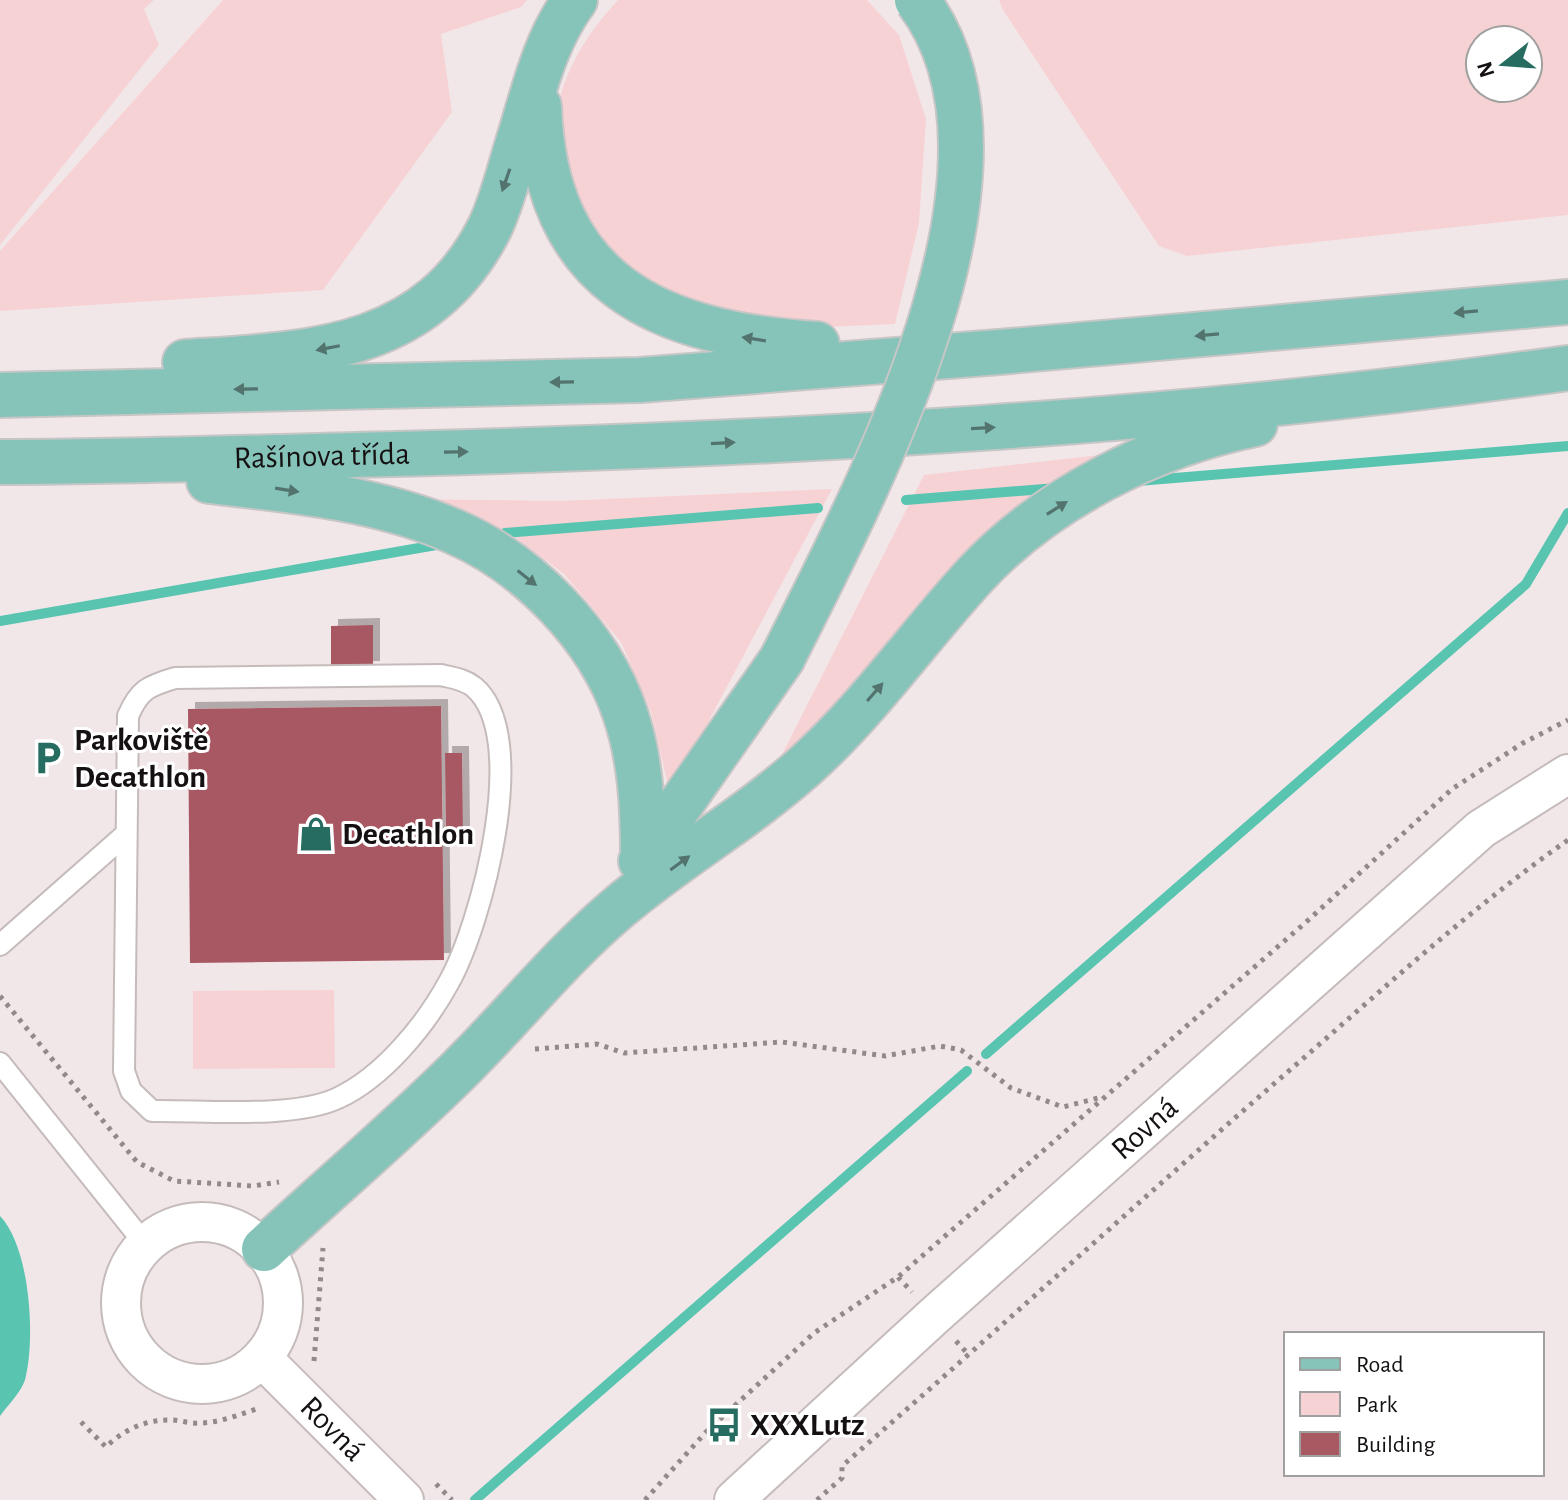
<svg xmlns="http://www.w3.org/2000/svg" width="1568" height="1500" viewBox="0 0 1568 1500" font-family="'Alegreya Sans',sans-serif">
<defs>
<filter id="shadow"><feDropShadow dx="7" dy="-7" stdDeviation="0" flood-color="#0004"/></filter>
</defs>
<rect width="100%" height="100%" fill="#f2e7e8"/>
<path fill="#f7d2d5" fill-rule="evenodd" d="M0,0h154l-10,9 15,36 -159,200z
M223,0h304l-6,7 -80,27 11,78 -129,178 -323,21v-60z
M618,0h249l32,35 27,84 -7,104 -24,101c-63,2 -132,11 -192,-11 -17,-7 -71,-37 -84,-49 -35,-31 -73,-121 -59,-166 10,-38 32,-70 58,-98z
M999,0h569v215l-381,41 -28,-10 -156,-236zM1480,40h48v48h-48z
M1118,453l-296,282 -53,45 155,-305z
M832,489l-162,305 -19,-82 -30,-70 -57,-68 -57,-43 -106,-32 160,2z
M334,990l1,78 -142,1v-78z"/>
<path fill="#59c5b1" d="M0,1216c30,31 36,122 25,164 -4,12 -17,25 -25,36z"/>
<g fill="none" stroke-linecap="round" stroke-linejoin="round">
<path stroke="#59c5b1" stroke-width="10" d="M1138,481l430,-35
M906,500l150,-12
M505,533l313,-25
M0,621l442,-77
M986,1054l540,-470 42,-71
M475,1500l492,-429"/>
</g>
<path fill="#a85962" filter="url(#shadow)" d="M373,625v43l-42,1v-43z
M441,706l3,254 -254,3 -2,-254z
M445,753h17l1,80h-17z"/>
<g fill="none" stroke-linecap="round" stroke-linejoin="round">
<g stroke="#c5bbbb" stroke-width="24">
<path id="service" d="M441,675c12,3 23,4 33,12 58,49 7,238 -25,295 -24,44 -66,95 -111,116 -44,21 -136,12 -186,13l-21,-20 -7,-20 4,-355c11,-26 20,-30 47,-38z
M0,945l126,-111
M0,1063l145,181"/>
</g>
<g stroke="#c5bbbb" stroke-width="42">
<g id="minor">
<circle cx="202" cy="1303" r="81"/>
<path id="s1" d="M262,1358l142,142"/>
<path id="s2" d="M734,1500l200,-184 547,-487 87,-55"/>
</g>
</g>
<g stroke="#c7c6c6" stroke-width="48">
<g id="primary">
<path d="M539,106c6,178 119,228 278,238"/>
<path d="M185,362c122,-8 242,-9 305,-135 12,-25 19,-55 27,-81 16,-50 26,-103 58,-146"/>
<path d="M0,395l640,-15 359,-28 569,-50"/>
<path id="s3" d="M0,462c132,0 263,-5 395,-8 392,-10 785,-31 1173,-86"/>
<path d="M209,481c82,9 168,17 244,50 75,32 146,105 172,182 16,47 18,95 18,145"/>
<path d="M641,861l141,-202"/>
<path d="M264,1249c64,-59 131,-116 193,-177 54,-53 103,-115 161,-164 60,-51 129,-90 188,-143 63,-57 112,-128 170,-191 71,-76 177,-129 279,-150"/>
</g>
</g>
<path stroke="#91898a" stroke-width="5" stroke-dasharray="4 6" stroke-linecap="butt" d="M0,996l137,166 37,19 79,5 26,-4
M535,1049l62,-5 27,9 158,-11 103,14 55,-10 21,4 50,38 52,19 39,-10
M898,1277l14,15
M956,1341l13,14
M314,1361l9,-113
M81,1422l25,25c16,-16 38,-27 62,-27 10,-1 21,4 31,3 21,0 41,-9 61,-15
M436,1484l16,16
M645,1500l61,-68 108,-99 84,-56 407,-354 147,-134 71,-46 45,-23
M817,1500l25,-22v-12c156,-136 308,-275 464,-410 85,-74 169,-151 262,-216"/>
<use href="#service" stroke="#fff" stroke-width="20"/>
<use href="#minor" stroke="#fff" stroke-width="38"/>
<use href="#primary" stroke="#86c4b9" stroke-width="44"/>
<g stroke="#c7c6c6" stroke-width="48" stroke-linecap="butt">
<path id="primary-bridge" d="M782,659c79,-159 263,-492 135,-659"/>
</g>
<use href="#primary-bridge" stroke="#86c4b9" stroke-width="44"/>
</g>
<defs><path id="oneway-solid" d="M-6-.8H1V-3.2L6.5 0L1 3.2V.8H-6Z" transform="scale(2)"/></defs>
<g fill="#53736e">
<use href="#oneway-solid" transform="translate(506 180) rotate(109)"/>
<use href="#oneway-solid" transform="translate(1466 312) rotate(175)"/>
<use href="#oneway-solid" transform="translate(1207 335) rotate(175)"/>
<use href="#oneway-solid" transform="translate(754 339) rotate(-171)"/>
<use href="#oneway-solid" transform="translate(328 348) rotate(169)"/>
<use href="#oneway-solid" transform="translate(562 382) rotate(179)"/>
<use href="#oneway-solid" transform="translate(246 389) rotate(179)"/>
<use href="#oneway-solid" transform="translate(983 428) rotate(-3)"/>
<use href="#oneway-solid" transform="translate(723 443) rotate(-3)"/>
<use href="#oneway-solid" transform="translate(456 452) rotate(-1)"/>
<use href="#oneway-solid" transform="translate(287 490) rotate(9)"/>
<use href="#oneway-solid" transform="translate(1057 508) rotate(-32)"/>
<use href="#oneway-solid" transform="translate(527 578) rotate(38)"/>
<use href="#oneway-solid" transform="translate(875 692) rotate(-49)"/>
<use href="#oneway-solid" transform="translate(680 863) rotate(-36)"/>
</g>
<defs>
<g id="parking-bare" transform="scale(2.76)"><path d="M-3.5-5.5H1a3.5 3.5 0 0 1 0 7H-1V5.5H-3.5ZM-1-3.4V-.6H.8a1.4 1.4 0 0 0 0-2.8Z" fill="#266c60" stroke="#fff" stroke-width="2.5" paint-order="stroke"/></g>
<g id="shop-bare" transform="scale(2.76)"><path d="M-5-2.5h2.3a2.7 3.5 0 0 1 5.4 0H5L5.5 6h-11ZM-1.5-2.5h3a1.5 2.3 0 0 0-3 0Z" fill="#266c60" stroke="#fff" stroke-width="2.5" paint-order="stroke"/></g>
<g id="bus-bare" transform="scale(2.76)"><path d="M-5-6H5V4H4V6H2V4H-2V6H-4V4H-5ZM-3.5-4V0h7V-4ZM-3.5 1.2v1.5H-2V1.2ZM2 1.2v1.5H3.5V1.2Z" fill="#266c60" stroke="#fff" stroke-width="2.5" paint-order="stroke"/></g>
</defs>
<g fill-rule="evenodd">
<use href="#parking-bare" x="48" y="758"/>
<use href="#shop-bare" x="316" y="834"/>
<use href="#bus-bare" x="724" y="1425"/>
</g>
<g text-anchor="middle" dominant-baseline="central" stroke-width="6" stroke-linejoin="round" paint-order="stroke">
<g font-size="32" fill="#151112" stroke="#fff">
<text stroke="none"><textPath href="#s3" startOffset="322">Rašínova třída</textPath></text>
<text stroke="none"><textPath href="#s2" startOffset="554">Rovná</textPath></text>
<text stroke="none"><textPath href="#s1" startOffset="100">Rovná</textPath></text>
</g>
<g font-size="32" font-weight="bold" fill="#151112" stroke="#fff" text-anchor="start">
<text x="74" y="740">Parkoviště<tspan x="74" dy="37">Decathlon</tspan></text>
<text x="342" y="834">Decathlon</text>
<text x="750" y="1425">XXXLutz</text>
</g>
</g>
<rect x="1284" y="1332" width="260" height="144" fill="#ffffff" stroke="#a1a0a0" stroke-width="2"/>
<rect x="1300" y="1358" width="40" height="12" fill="#86c4b9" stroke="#a1a0a0" stroke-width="2"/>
<text x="1356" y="1372" font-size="24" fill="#151112">Road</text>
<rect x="1300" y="1392" width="40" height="24" fill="#f7d2d5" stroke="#a1a0a0" stroke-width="2"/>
<text x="1356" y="1412" font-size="24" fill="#151112">Park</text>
<rect x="1300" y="1432" width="40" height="24" fill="#a85962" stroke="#a1a0a0" stroke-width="2"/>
<text x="1356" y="1452" font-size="24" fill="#151112">Building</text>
<g transform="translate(1504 64) rotate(253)"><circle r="38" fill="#ffffff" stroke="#a1a0a0" stroke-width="2"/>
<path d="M0-6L14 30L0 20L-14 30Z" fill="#266c60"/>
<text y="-12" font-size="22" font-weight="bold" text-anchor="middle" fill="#151112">N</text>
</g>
</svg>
